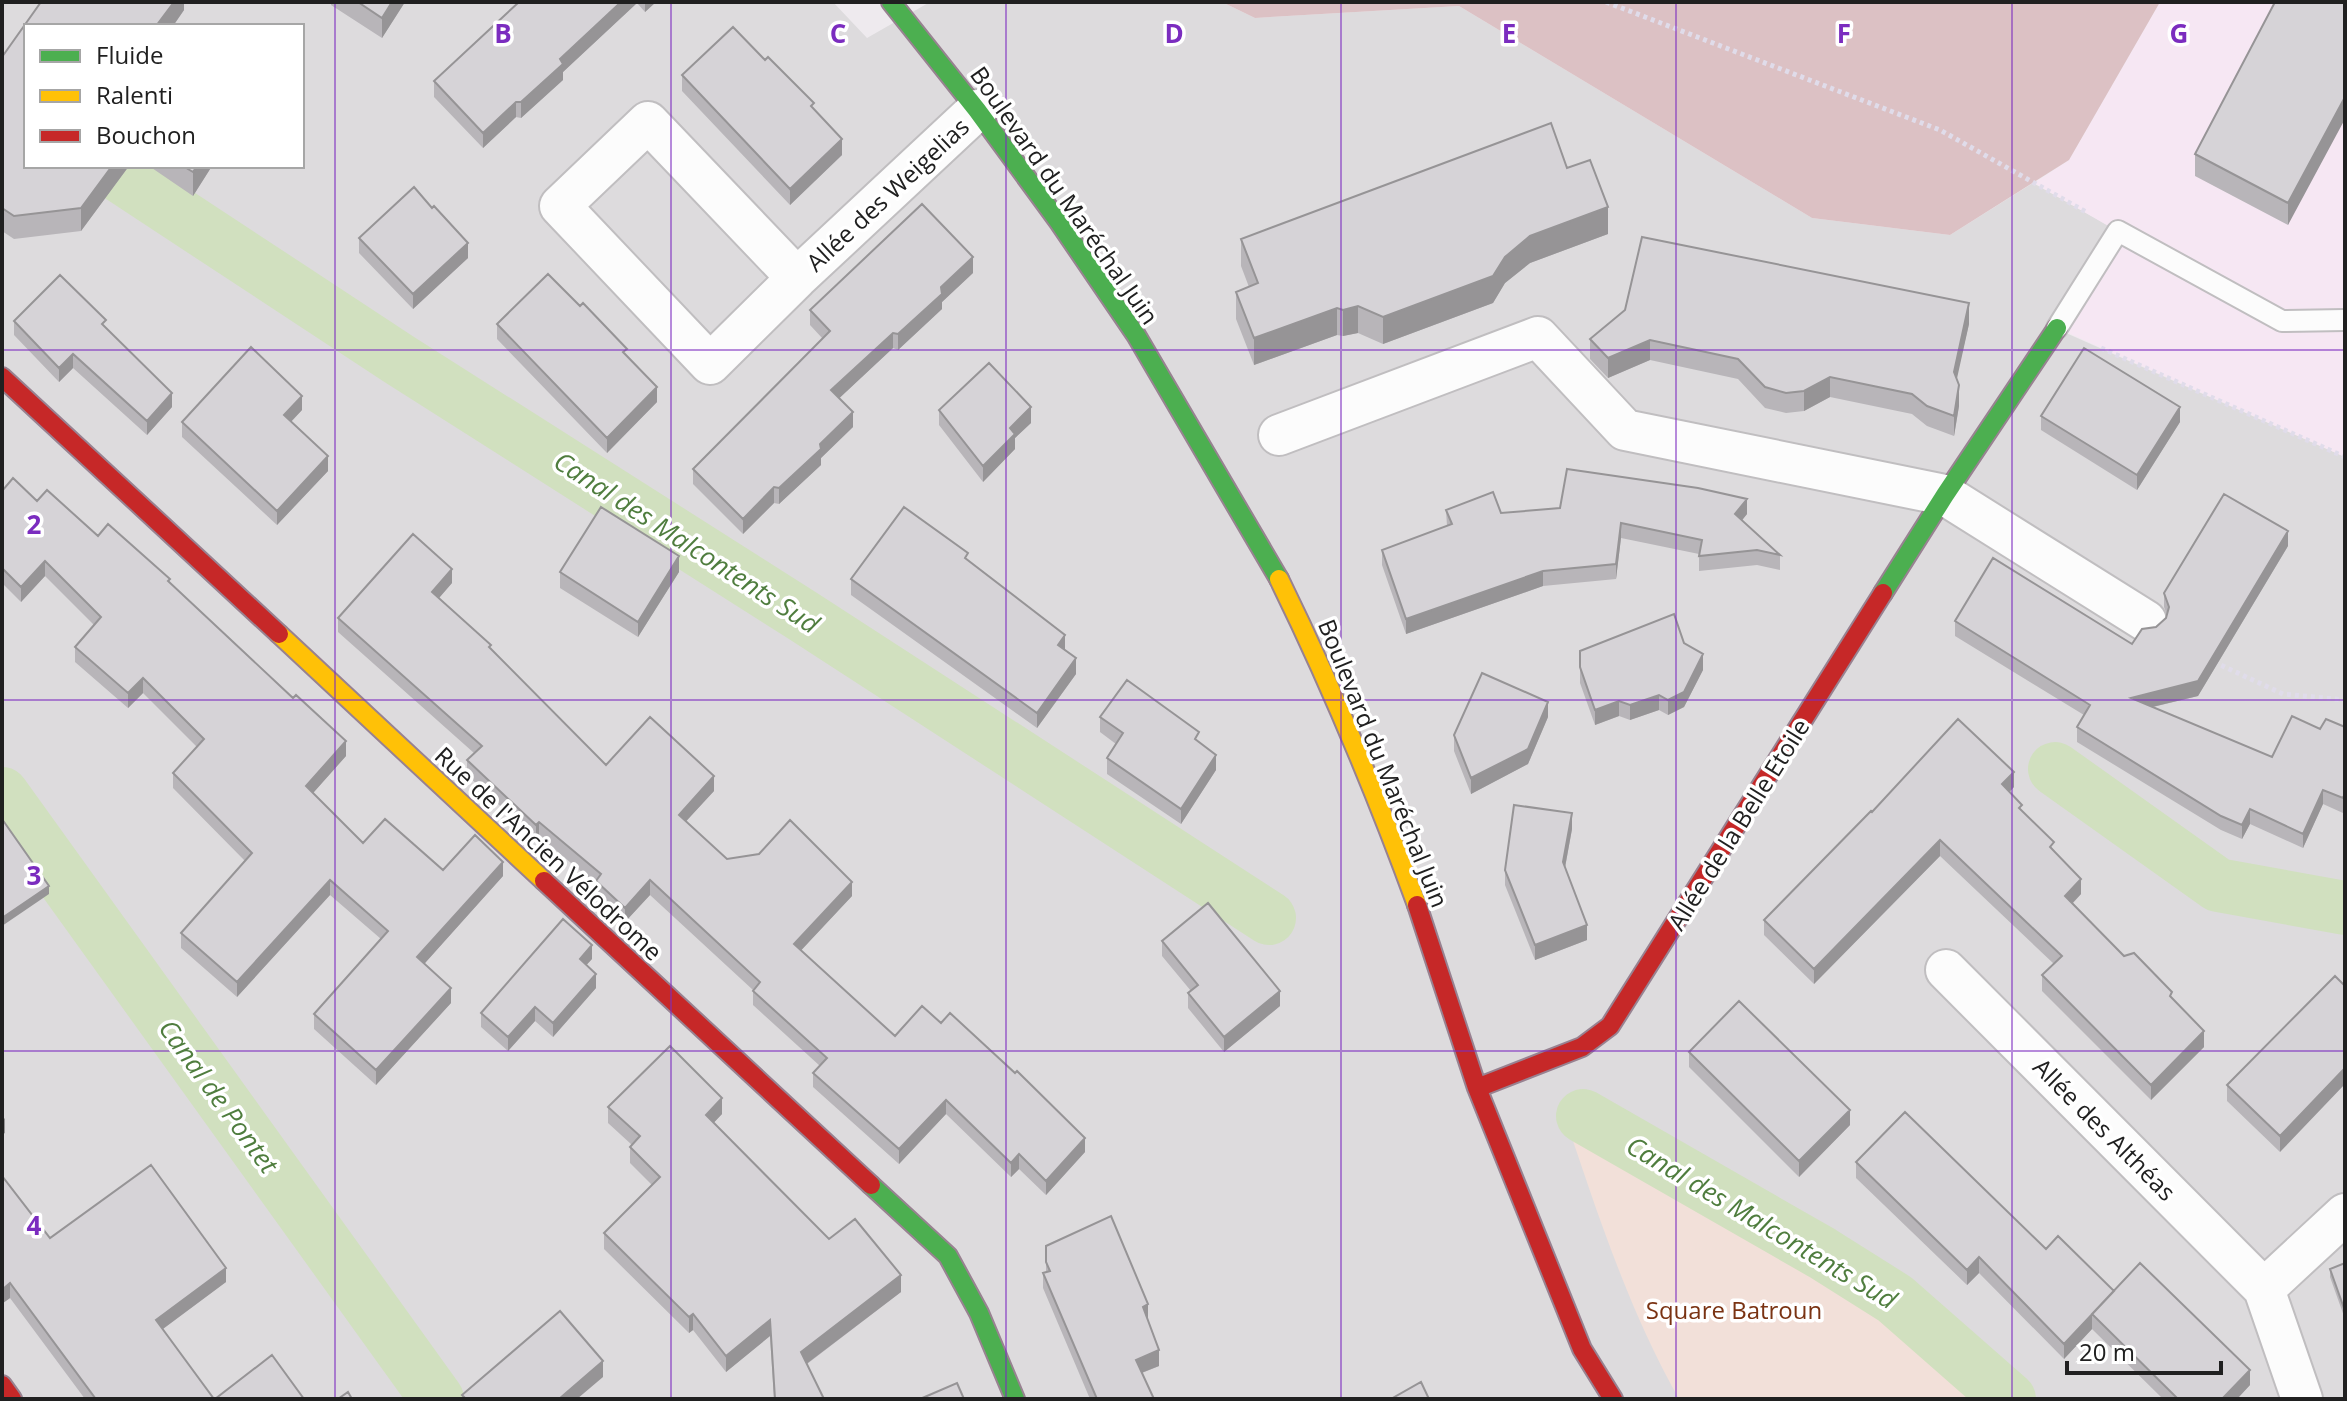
<svg xmlns="http://www.w3.org/2000/svg" width="2347" height="1401" viewBox="0 0 2347 1401" font-family="'Open Sans',sans-serif">
<rect width="100%" height="100%" fill="#eeeaee"/>
<path fill="#dddbdd" fill-rule="evenodd" d="M2,2h831l34,36 63,-36h292l33,16 204,-12 353,212 138,17 83,-52 85,48 -61,98 288,128v942h-2343zM26,26h276v140h-276z"/>
<path fill="#f6e7f3" d="M2160,2h185v455l-288,-129 60,-97 -83,-48 35,-23z"/>
<path fill="#dcc1c4" d="M1222,2h938l-91,158 -119,75 -138,-17 -353,-212 -204,12z"/>
<path fill="#f2e0d9" d="M1560,1102l335,197 113,100h-329c-53,-94 -85,-196 -119,-297z"/>
<g fill="none" stroke-linecap="round" stroke-linejoin="round">
<path stroke="#d1e0bf" stroke-width="54" d="M105,166l295,194 403,256 466,302
M2055,769l163,116 127,23
M2,794l435,605
M1583,1116l239,137 73,46 114,100"/>
<g stroke="#c0bec0" stroke-width="24">
<path id="lane" d="M2057,328l61,-97 164,90 63,-1"/>
</g>
<g stroke="#c0bec0" stroke-width="44">
<path id="street" d="M797,278l-149,-156 -88,84 150,158 87,-86 180,-168
M1279,435l259,-98 87,93 320,65 201,126
M1946,970l318,319 38,110
M2264,1289l81,-75"/>
</g>
<g stroke="#988291" stroke-width="22">
<path id="fast" d="M891,2l86,108 82,112 77,113 143,244
M1883,593l62,-98 112,-167
M871,1185l77,71 31,57 36,86"/>
</g>
<g stroke="#988291" stroke-width="22">
<path id="slow" d="M1279,579c52,106 97,214 138,326
M279,634l265,247"/>
</g>
<g stroke="#988291" stroke-width="22">
<path id="jam" d="M2,377l277,257
M544,881l327,304
M1417,905l60,183 105,261 31,50
M1477,1088l105,-41 28,-21 273,-433
M2,1385l10,14"/>
</g>
<path stroke="#e0dcea" stroke-width="5" stroke-dasharray="4 4" stroke-linecap="butt" d="M1606,2l334,128 146,82
M2101,348l244,109
M2214,662l69,32 62,6"/>
<use href="#lane" stroke="#fcfcfc" stroke-width="20"/>
<use href="#street" stroke="#fcfcfc" stroke-width="40"/>
<use href="#fast" stroke="#4caf50" stroke-width="18"/>
<use href="#slow" stroke="#ffc107" stroke-width="18"/>
<use href="#jam" stroke="#c62828" stroke-width="18"/>
</g>
<path fill="#b8b5b9" d="M41,2h143v8l-11,16h-147v140h103l-48,65 -67,8 -12,-8v-174z
M331,2h74l-23,36 -51,-33z
M519,2h137l-11,10 -8,-9 -74,69v8l-42,38 -5,-1 -33,31 -49,-51v-16z
M2345,2l-57,223 -93,-49v-22z
M682,75l132,35 28,45 -52,50 -108,-114z
M149,166h63l-19,30z
M1567,168l41,66 -78,29 -25,20 -12,20 -110,41 -25,-11 -15,3 -6,-1 -83,30 -18,-46v-27l13,-5 -8,-21v-27z
M359,238l109,20 -55,51 -54,-56z
M973,273l-31,29v7l-44,41 -5,-2 -54,50 14,29 -32,31v7l-42,39 -5,-1 -31,31 -50,-50v-15l130,-130 -13,-14v-15z
M14,321l92,7 66,79 -25,28 -74,-67 -14,14 -45,-47z
M497,324l130,32 30,46 -50,51 -110,-114z
M1969,324l-13,55 3,27 -5,30 -27,-10 -15,-12 -82,-17 -26,14 -18,2 -21,-5 -27,-29 -88,-19 -42,18 -18,-19v-20z
M302,410l-11,12 37,49 -51,54 -95,-88v-15z
M939,410l92,13 -16,15v11l-32,33 -44,-57z
M2041,416l139,6 -43,68 -96,-60z
M2,491l35,10 61,35 72,47 176,173 -33,37 50,50 80,27 60,6 -79,88 27,39 -75,82 -62,-56v-15l67,-75 -51,-44 -93,102 -56,-49v-15l64,-72 -72,-73v-15l24,-26 -54,-54 -15,15 -53,-46v-15l19,-22 -49,-49 -24,26 -19,-19z
M1446,510l55,3 246,1 -5,6 38,35v15l-23,-5 -58,6v-17l-78,-16 -5,41 -73,7 -137,48 -24,-69v-15l65,-24z
M2288,546l-90,150 -45,11 119,50 48,-28 25,-2v81l-2,5 -20,-9 -20,44 -53,-24 -8,15 -21,-9 -144,-88v-15l7,-12 -129,-79v-15l177,23 24,-17 10,-9 1,-3 -3,-8v-14z
M968,560l97,90 11,24 -39,54 -186,-133v-16z
M560,572h119l-41,65 -78,-49z
M452,583l-13,15 167,167 108,26 -28,30 41,38 125,37 -51,54 94,86 190,116 -39,43 -27,-26 -8,8 -65,-63 -47,50 -86,-77v-14l7,-7 -67,-61v-15l-103,-95 -25,27 -29,-27v-11l-57,-48 -3,3 -69,-64v-15l7,-7 -136,-121v-14z
M1684,643l19,27 -19,37 -16,8 -9,-5 -29,10 -11,-4 -24,9 -15,-42v-32z
M1100,717l99,25 17,28 -35,54 -74,-50v-16l9,-14 -16,-12z
M1548,717l-20,47 -57,30 -17,-43v-16z
M2014,787l-5,5 13,19 32,39 27,44 -8,9 51,53 48,43 32,48 -53,53 -109,-109v-16l12,-11 -114,-108 -126,128 -50,-49v-15l108,-108z
M1572,829l-7,39 22,72 -52,20 -30,-75v-15z
M1162,941l118,65 -56,46 -36,-44v-15l3,-2 -29,-35z
M592,959l-6,6 10,23 -43,49 -18,-16 -27,30 -27,-24v-14z
M2345,986l-65,166 -53,-51v-16z
M1689,1052l161,73 -51,52 -110,-110z
M608,1107l114,7 -9,9 116,116 72,53 -94,72 17,35h-50l-4,-63 -44,36 -33,-42 -4,3 -85,-84v-16l48,-48 -22,-22v-16l2,-2 -24,-22z
M1856,1162l190,87 68,42 136,94 -13,14h-74l-71,-70 -28,30 -85,-86 -12,12 -111,-107z
M2,1176l48,62 176,44 -63,47 51,70h-129l-75,-101 -7,5 -1,-2z
M1046,1246l102,74 11,46 -17,7 12,26h-64l-47,-111v-15l3,-1z
M2345,1263v56l-15,-42v-8z"/>
<path fill="#969496" d="M174,2h10v8l-11,16h-17z
M392,2h13l-23,36v-20z
M621,2l16,1 -74,69v8l-42,38v-16l39,-43z
M645,2h11l-11,10z
M2345,97v22l-57,106v-22z
M516,102v15l-33,31v-15z
M842,139v16l-52,50v-16z
M112,166h17l-48,65v-23z
M197,166h15l-19,30v-24z
M1608,207v27l-78,29 -25,20 -12,20 -110,41v-27l122,-60 25,-21z
M468,243v15l-55,51v-15z
M973,257v16l-31,29v7l-44,41v-16l43,-47z
M1969,303v21l-15,68v-20z
M1358,306v27l-15,3v-26z
M1337,308v27l-83,30v-27z
M893,333v15l-62,58v-16z
M1650,340v20l-42,18v-20z
M73,354v14l-14,14v-14z
M1830,377v20l-26,14v-20z
M1959,385v21l-5,30v-20z
M657,387v15l-50,51v-15z
M172,393v14l-25,28v-14z
M302,396v14l-18,19v-14z
M1031,407v16l-16,15v11l-32,33v-16l27,-38z
M2180,407v15l-43,68v-15z
M853,412v15l-32,31v7l-42,39v-16l41,-44z
M328,456v15l-51,54v-14z
M774,487v16l-31,31v-15z
M1747,499v15l-12,15v-15z
M1621,523v15l-5,41v-15z
M2288,531v15l-90,150 -67,16v-14z
M679,556v16l-41,65v-15z
M45,561v15l-24,26v-15z
M452,569v14l-20,23v-14z
M1543,571v15l-137,48v-15z
M1065,635v15l-7,-5z
M1703,654v16l-19,37 -16,8v-15z
M1076,658v16l-39,54v-15z
M143,678v15l-15,15v-15z
M1659,695v15l-29,10v-15z
M1619,701v15l-24,9v-15z
M1548,702v15l-20,47 -57,30v-16z
M346,741v15l-40,45v-15z
M1216,755v15l-35,54v-15z
M2014,772v15l-12,13v-16z
M714,776v15l-35,38v-14z
M2323,790v14l-20,44v-14z
M2345,793v15l-2,5v-15z
M2250,809v15l-8,15v-14z
M1572,813v16l-9,49v-16z
M539,822v14l-3,3v-14z
M1940,840v16l-126,128v-15z
M503,862v14l-86,96v-15z
M2081,879v15l-16,17v-15z
M330,880v15l-93,102v-15z
M650,880v15l-25,27v-14z
M852,882v14l-58,62v-14z
M49,886v8l-47,32v-8z
M1587,925v15l-52,20v-15z
M592,945v14l-12,13v-13z
M596,974v14l-43,49v-14z
M451,988v15l-75,82v-15z
M1280,991v15l-56,46v-15z
M535,1007v14l-27,30v-14z
M2204,1031v16l-53,53v-15z
M2345,1068v16l-65,68v-16z
M722,1098v16l-16,17v-16z
M946,1100v14l-47,50v-15z
M1850,1110v15l-51,52v-16z
M5,1118v15l-3,2v-14z
M1085,1138v14l-39,43v-14z
M1019,1154v15l-8,8v-14z
M1979,1257v16l-12,12v-15z
M226,1268v14l-70,52v-14z
M901,1275v17l-100,76v-16z
M10,1283v15l-7,5v-14z
M2114,1291l-22,23v15l-28,30v-15z
M1148,1304v16l-5,-13z
M693,1314v16l-4,3v-16z
M770,1320v16l-44,36v-16z
M1159,1350v16l-23,9v-15z
M603,1361v16l-26,22h-18z
M2250,1370v15l-13,14h-15z"/>
<path fill="#d6d3d7" stroke="#969496" stroke-width="2" d="M41,2h133l-18,24h-130v140h86l-31,42 -67,8 -12,-8v-151z
M358,2h34l-10,16z
M519,2h102l-61,57 3,5 -42,38h-5l-33,31 -49,-52z
M2275,2h70v95l-57,106 -93,-49z
M733,27l32,33 3,-3 46,46 -3,3 31,33 -52,50 -108,-114z
M1551,123l16,45 23,-8 18,47 -78,29 -25,21 -12,19 -110,41 -25,-11 -15,4 -6,-2 -83,30 -18,-46 22,-9 -17,-44z
M183,166h14l-4,6z
M414,187l18,21 2,-2 34,37 -55,51 -54,-56z
M922,204l51,53 -32,30 1,7 -44,40 -5,-1 -62,57 22,22 -33,32 1,5 -42,39 -5,-1 -31,32 -50,-50 137,-138 -20,-21z
M1642,237l327,66 -15,69 5,13 -5,31 -27,-10 -15,-12 -82,-17 -26,14 -18,2 -21,-6 -27,-28 -88,-19 -42,18 -18,-19 35,-29z
M548,274l32,32 3,-3 44,46 -4,3 34,35 -50,51 -110,-114z
M60,275l46,45 -4,4 70,69 -25,28 -74,-67 -14,14 -45,-47z
M251,347l51,49 -18,19 44,41 -51,55 -95,-89z
M2084,348l96,59 -43,68 -96,-59z
M989,363l42,44 -21,21 5,6 -32,32 -44,-56z
M1567,469l131,19 49,11 -12,15 45,41 -23,-5 -58,6 3,-16 -81,-17 -5,41 -73,7 -137,48 -24,-69 70,-26 -6,-14 47,-18 8,21 59,-5z
M13,478l24,23 10,-11 51,46 10,-12 62,55 -2,2 125,117 3,-3 50,46 -40,45 57,57 22,-24 58,51 32,-35 28,27 -86,95 34,31 -75,82 -62,-56 74,-83 -58,-51 -93,102 -56,-49 71,-80 -79,-80 31,-34 -61,-61 -15,15 -53,-46 26,-30 -56,-56 -24,26 -19,-19v-77z
M2224,494l64,37 -90,150 -67,17 141,59 20,-41 28,13 6,-10 19,8v66l-2,5 -20,-8 -20,44 -53,-25 -8,16 -21,-9 -144,-89 13,-22 -135,-84 38,-63 139,86 10,-15 14,-2 10,-9 3,-11 -5,-14z
M601,507l78,49 -41,66 -78,-50z
M904,507l64,46 -3,5 100,77 -7,10 18,13 -39,55 -186,-134z
M413,534l39,35 -20,23 59,53 -2,2 117,118 44,-48 64,59 -35,39 48,44 32,-5 31,-34 62,62 -58,62 101,92 27,-30 19,17 9,-10 65,60 2,-2 68,67 -39,43 -27,-27 -8,9 -65,-63 -47,49 -86,-76 14,-15 -74,-67 7,-9 -110,-102 -25,28 -29,-27 5,-7 -62,-52 -3,3 -69,-65 15,-14 -144,-128z
M1674,614l10,29 19,11 -19,38 -16,8 -9,-5 -29,10 -11,-4 -24,9 -15,-43v-16z
M1482,673l66,29 -20,47 -57,29 -17,-43z
M1127,680l72,52 -4,7 21,16 -35,54 -74,-51 16,-25 -23,-16z
M1958,719l56,53 -12,12 20,21 -3,3 35,34 -4,5 31,32 -16,17 59,60 10,-3 38,39 -2,4 34,35 -53,54 -109,-110 20,-19 -122,-116 -126,129 -50,-49 107,-109 1,1z
M1514,805l58,8 -9,49 24,63 -52,20 -30,-75z
M2,819l47,67 -47,32z
M1208,903l72,88 -56,46 -36,-44 10,-8 -36,-44z
M563,919l29,26 -12,14 16,15 -43,49 -18,-16 -27,30 -27,-24z
M2335,976l10,10v82l-65,68 -53,-51z
M1739,1001l111,109 -51,51 -110,-109z
M670,1046l52,52 -16,17 123,124 26,-20 46,56 -100,77 23,47h-49l-5,-79 -44,36 -33,-42 -4,3 -85,-84 56,-56 -30,-30 10,-11 -32,-29z
M1905,1112l141,137 12,-13 56,55 -50,53 -85,-87 -12,13 -111,-108z
M151,1165l75,103 -70,52 58,79h-121l2,-1 -85,-115 -7,6 -1,-2v-111l48,62z
M1111,1216l37,88 -5,3 16,43 -23,10 18,39h-57l-54,-126 7,-2 -4,-9v-16z
M2140,1263l110,107 -28,29h-44l-86,-85z
M2345,1263v48l-15,-42z
M560,1311l43,50 -44,38h-93l-4,-4z
M272,1355l32,44h-89z
M1421,1382l8,17h-38z
M957,1383l7,16h-44z
M348,1392l4,7h-14z"/>
<path fill="none" stroke="#7b2cbf" stroke-width="2" stroke-opacity="0.55" d="M335,2v1397M671,2v1397M1006,2v1397M1341,2v1397M1676,2v1397M2012,2v1397M2,350h2343M2,700h2343M2,1051h2343"/>
<g text-anchor="middle" dominant-baseline="central" stroke-width="7" stroke-linejoin="round" paint-order="stroke">
<g font-size="24" fill="#202020" stroke="#fff">
<text transform="translate(887 194) rotate(-43)">Allée des Weigelias</text>
<text transform="translate(1065 195) rotate(55)">Boulevard du Maréchal Juin</text>
<text transform="translate(1384 763) rotate(68)">Boulevard du Maréchal Juin</text>
<text transform="translate(1738 824) rotate(-58)">Allée de la Belle Etoile</text>
<text transform="translate(549 853) rotate(43)">Rue de l'Ancien Vélodrome</text>
<text transform="translate(2105 1129) rotate(45)">Allée des Althéas</text>
</g>
<g font-size="24" fill="#7a3313" stroke="#fff">
<text x="1734" y="1309">Square Batroun</text>
</g>
<g font-size="26" font-style="italic" fill="#4f7d3e" stroke="#fff">
<text transform="translate(687 542) rotate(33)">Canal des Malcontents Sud</text>
<text transform="translate(219 1096) rotate(54)">Canal de Pontet</text>
<text transform="translate(1762 1222) rotate(31)">Canal des Malcontents Sud</text>
</g>
</g>
<g font-size="26" text-anchor="middle" font-weight="bold" fill="#7b2cbf" stroke="#fff" stroke-width="7" stroke-linejoin="round" paint-order="stroke">
<text x="503" y="43">B</text>
<text x="838" y="43">C</text>
<text x="1174" y="43">D</text>
<text x="1509" y="43">E</text>
<text x="1844" y="43">F</text>
<text x="2179" y="43">G</text>
<text x="34" y="534">2</text>
<text x="34" y="885">3</text>
<text x="34" y="1235">4</text>
</g>
<rect width="2347" height="1401" fill="none" stroke="#202020" stroke-width="8"/>
<rect x="24" y="24" width="280" height="144" fill="#ffffff" stroke="#a6a6a6" stroke-width="2"/>
<rect x="40" y="50" width="40" height="12" fill="#4caf50" stroke="#a6a6a6" stroke-width="2"/>
<text x="96" y="64" font-size="24" fill="#202020">Fluide</text>
<rect x="40" y="90" width="40" height="12" fill="#ffc107" stroke="#a6a6a6" stroke-width="2"/>
<text x="96" y="104" font-size="24" fill="#202020">Ralenti</text>
<rect x="40" y="130" width="40" height="12" fill="#c62828" stroke="#a6a6a6" stroke-width="2"/>
<text x="96" y="144" font-size="24" fill="#202020">Bouchon</text>
<path d="M2067 1361v12h154v-12" fill="none" stroke="#202020" stroke-width="4"/>
<text x="2079" y="1361" font-size="24" fill="#202020" stroke="#ffffff" stroke-width="6" paint-order="stroke">20 m</text>
</svg>
